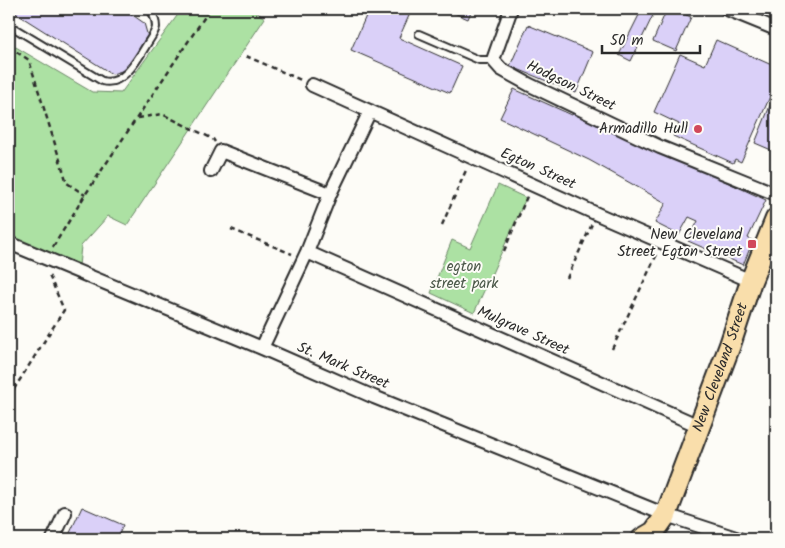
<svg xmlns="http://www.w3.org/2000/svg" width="785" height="548" viewBox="0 0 785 548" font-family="Kalam,sans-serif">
<rect width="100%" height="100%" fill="#fdfcf7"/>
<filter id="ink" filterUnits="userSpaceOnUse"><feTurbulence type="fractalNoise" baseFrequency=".02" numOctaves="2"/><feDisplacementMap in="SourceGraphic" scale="10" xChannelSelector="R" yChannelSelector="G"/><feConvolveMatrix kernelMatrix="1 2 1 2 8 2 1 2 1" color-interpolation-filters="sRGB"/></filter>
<g filter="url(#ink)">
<path fill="#ace1a3" stroke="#6c8667" d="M182,9h69l14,9 -138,207 -19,-9 -27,30 -3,30 -69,-30v-203l83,49 29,1z
M498,185l28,13 -52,115 -43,-20 21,-53 18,8z"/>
<path fill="#dad0f8" stroke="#2b2b2b" d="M9,9h115l20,14 4,14 -20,32 -16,5z
M369,9h43l-13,29 63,28 -12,27 -99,-43z
M445,9h27l-4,10z
M642,9h14l-25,52 -12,-6z
M667,9h5l19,8 -15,34 -23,-10z
M528,25l65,27 -17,41 -66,-27z
M716,40l60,27v16l-35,79 -6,-3 -2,4 -60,-27 6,-12 -25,-12 26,-58 25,11z
M514,89l58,26 2,-3 192,88 -18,38 5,3 -10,24 -55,-24 10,-20 -9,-4 -10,18 -24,-12 11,-20 -77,-43 -89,-42z
M776,91v61l-21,-9z
M82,507l41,18 -6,14h-39l-9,-4z"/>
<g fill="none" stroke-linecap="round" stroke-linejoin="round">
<g stroke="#2b2b2b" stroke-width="10">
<path id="service" d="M9,25l93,56c21,6 36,-22 45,-37 3,-5 8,-11 9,-17 0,-7 -3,-13 -6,-18
M419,34l60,26h14"/>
</g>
<g stroke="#2b2b2b" stroke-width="16">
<path id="minor" d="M511,9l-18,51 8,9 29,16 130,62 116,47
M727,9l49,20
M312,85l285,129 154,67
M211,171l10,-20 109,43
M9,243l253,105 112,49 292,118 73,24
M307,252l392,174
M262,348l45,-96 23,-58 40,-83
M53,539l12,-26"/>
</g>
<g stroke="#2b2b2b" stroke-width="24">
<g id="primary">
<path id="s1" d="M642,539l12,-7 12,-17 64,-170 21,-64 25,-62"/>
</g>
</g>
<path stroke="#2b2b2b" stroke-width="2.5" stroke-dasharray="5 4" stroke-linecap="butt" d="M9,47l20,13 38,123 18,12
M246,56l55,24
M138,118l24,-4 51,25 2,3
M442,225l25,-57
M231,229l61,25
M53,247l32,-52 125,-186
M504,251l24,-57
M567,278l25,-54
M612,349l45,-95
M9,397l55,-87 -16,-37"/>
<use href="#service" stroke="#fdfcf7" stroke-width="6"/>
<use href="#minor" stroke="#fdfcf7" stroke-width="12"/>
<use href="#primary" stroke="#f9deab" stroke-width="20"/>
</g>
</g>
<g fill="#d1495b" stroke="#fdfcf7" stroke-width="2">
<circle cx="698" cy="129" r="5"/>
<rect x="747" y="239" width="10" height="10" rx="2.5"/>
</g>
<g text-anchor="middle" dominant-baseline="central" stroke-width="4" stroke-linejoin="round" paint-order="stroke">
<g font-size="15" fill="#2b2b2b" stroke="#fdfcf7">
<text transform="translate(571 86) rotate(26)">Hodgson Street</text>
<text transform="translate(538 169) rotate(24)">Egton Street</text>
<text transform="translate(523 331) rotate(24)">Mulgrave Street</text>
<text transform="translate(343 366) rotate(23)">St. Mark Street</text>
<text stroke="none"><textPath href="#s1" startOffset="192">New Cleveland Street</textPath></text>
</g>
<g font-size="15" fill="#2b2b2b" stroke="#fdfcf7" text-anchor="end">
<text x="688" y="129">Armadillo Hull</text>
<text x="742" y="235">New Cleveland<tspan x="742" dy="17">Street Egton Street</tspan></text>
</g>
<g font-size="15" fill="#4b5849" stroke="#fdfcf7">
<text x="464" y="267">egton<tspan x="464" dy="17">street park</tspan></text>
</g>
</g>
<rect width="785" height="548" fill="none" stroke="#fdfcf7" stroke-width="30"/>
<rect x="15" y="15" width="755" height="518" fill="none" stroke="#2b2b2b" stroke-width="2" filter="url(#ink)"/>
<path d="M602 45v8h98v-8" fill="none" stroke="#2b2b2b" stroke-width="2.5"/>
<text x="610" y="45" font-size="15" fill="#2b2b2b" stroke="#fdfcf7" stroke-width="4" paint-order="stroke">50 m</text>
</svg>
